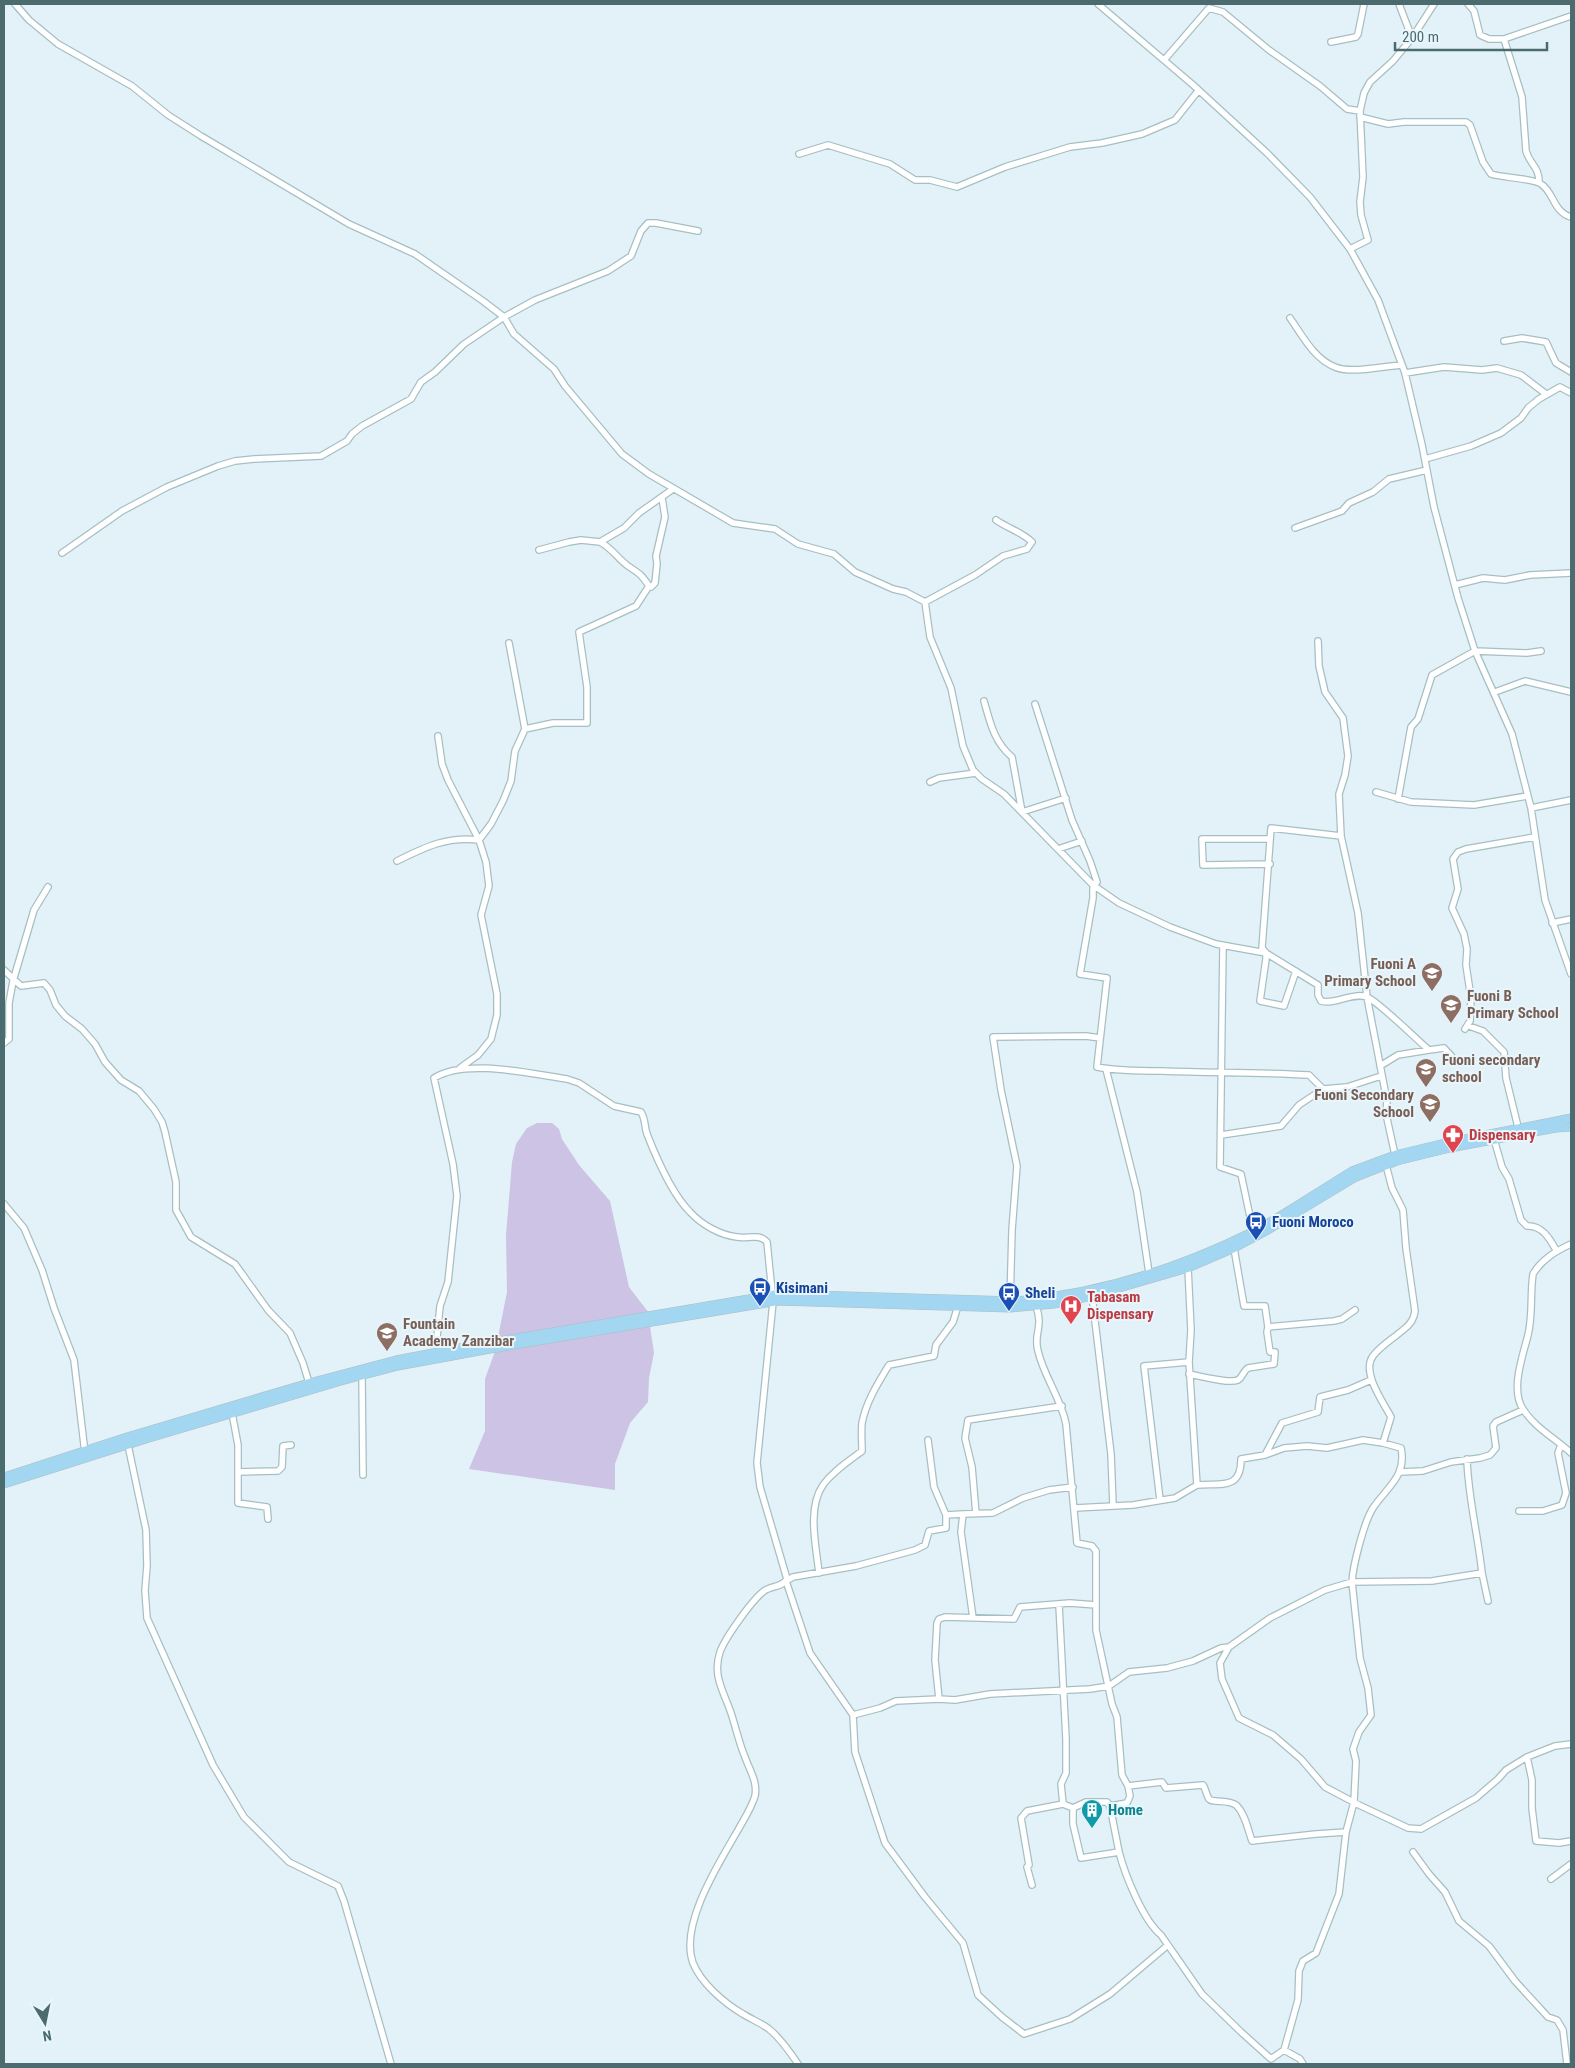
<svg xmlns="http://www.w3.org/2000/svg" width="1575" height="2068" viewBox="0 0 1575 2068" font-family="'Roboto Condensed',sans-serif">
<rect width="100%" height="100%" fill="#e3f2f9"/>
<path fill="#cdc3e4" d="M537,1123h15l7,6 3,10 17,26 31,36 19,86 20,26 -151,24 9,-45 -1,-57 6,-73 4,-18 11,-16z
M650,1326l4,27 -5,25 -1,24 -18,21 -15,41v26l-146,-21 16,-38v-52l10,-28z"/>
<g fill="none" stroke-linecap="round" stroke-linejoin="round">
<g stroke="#a6bfc3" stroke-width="8">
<path id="minor" d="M15,4l14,16 29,24 74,42 36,29 33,21 148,88 66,30 68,47 21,16 10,17 40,35 11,17 57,68 27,20 84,49 42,6 23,15 36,10 21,18 38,17 13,3 19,10 5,35 21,51 12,58 10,24 9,9 22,15 89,91 26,18 51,24 46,17 50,9 52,32v10l3,6c14,4 31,-9 46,-4 12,5 50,43 62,53l15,-2 12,13
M1098,4l94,80 75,69 43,44 40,52 28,51 27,73 17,72 12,62 24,91 17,53 37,83 19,74 14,92 26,74
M1468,4l6,7 6,24 9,4h15l67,-23
M1412,38l22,-34
M1504,39l18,58 4,54c4,14 13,15 13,31
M1331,42l25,-5 2,-3 6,-30
M1165,59l44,-51 14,4 46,38 51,36 27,23 13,2
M1360,117l28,7 16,-2h62l4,3 13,37 8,12c12,4 41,4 50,10 13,8 12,28 30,33
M799,154l29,-9 62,19 25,16h15l27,7 48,-20 65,-20 32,-4 40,-9 33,-14 23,-29
M1350,249l18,-9 -7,-25 -1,-13 3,-25 -3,-66 4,-18 6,-11 23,-21 19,-23 -13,-34
M1290,318c12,17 24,41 45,49 16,7 49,-1 67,-2
M1504,341l18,-3 24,4 10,21 15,9
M1405,373l39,-6 38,3 15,-2 24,7 25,19
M1425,459l46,-13 30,-13 20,-15 7,-10 11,-9 21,-12 11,6
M1295,528l47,-17 7,-8 24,-11 16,-13 38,-9
M539,550l30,-8 12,-2 19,2 24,-14 15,-15 34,-24
M62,553l60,-42 45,-24 51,-21 17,-5 19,-2 67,-3 26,-15 5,-7 10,-8 49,-27 10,-17 14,-10 29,-28 40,-27 31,-17 73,-29 23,-15 10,-25 7,-8h8l42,8
M1455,585l28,-7 22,2 25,-5 41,-2
M649,586l2,1 4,-4 2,-19 -1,-8 9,-39 -3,-19
M925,602l50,-27 28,-19 24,-7 5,-7c-10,-10 -25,-14 -36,-22
M1318,641l1,25 6,26 18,26 5,38 -3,19 -6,19 2,42 17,77 9,84 20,104 -1,13 9,41
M509,643l16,86
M1495,692l30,-11 46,11
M984,701c6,21 10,41 28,56l10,55 44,-14
M1035,704l37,116 18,41 7,21 -4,3v13l-13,76 27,4 -10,89c21,4 43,4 65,4 49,2 98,1 147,4l14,14
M438,736l4,28 6,16 31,60 7,22 3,24 -8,29 16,79v21l-6,24 -13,16 -18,13
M930,782l9,-4 37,-5
M1376,792l35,10 63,3 53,-9
M1398,799l13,-72 7,-8 14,-44 43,-24 52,2 14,-2
M1531,808l40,-8
M1058,849l24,-8
M397,861c28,-14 50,-25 82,-21l12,-16 12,-23 8,-20 4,-30 10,-22 28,-6h34v-36l-8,-55 57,-26 13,-20c-8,-12 -9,-12 -21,-20 -10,-7 -16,-18 -28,-24
M1270,864l-67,1 -1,-26h68
M1552,923l19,-4
M1223,946l-3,221 21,7 12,57
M4,970l17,16 23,-3 6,7 6,15 9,11 17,13 13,15 10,18 16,18 18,11 15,18 8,13 3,10 11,50v28l15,27 44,27 33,46 22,23 13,30 6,20
M1296,971l-12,35 -24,-5 6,-42v-6l-4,-5 9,-120 70,8
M1469,1026l14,5 21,21 2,26 12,49
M1465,1029l5,-8 1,-23 -5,-33 1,-16 -3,-15 -12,-26 6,-19 -5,-30 5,-7 8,-3 69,-12
M4,1043l5,-4v-36l4,-22 21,-71 14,-23
M1380,1066l18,-11 31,-5
M1106,1069l31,123 12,81
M1221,1135l60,-9 18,-21 24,-16 24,-2 34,-11
M1494,1139l8,28 7,12 12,41 6,6c15,-1 23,13 29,24
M4,1204l20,24 18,42 12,38 20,52 11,93
M1571,1244c-15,7 -29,15 -38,30 -3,20 0,41 -5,61 -5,20 -18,55 -5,74 11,18 33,30 48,44
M1234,1248l10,58h21l3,21
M1092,1296l19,158 2,51
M1010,1303l2,-73 5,-64 -16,-76 -8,-53 93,-1 14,2
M1036,1306c8,22 -3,27 2,45 6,26 23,47 28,73l11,119 15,3 4,5v79l16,74 5,13 5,58 6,11 2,10 -3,7 -17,3 9,46 -38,6 -8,-34v-16l-10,-4 -2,-20 5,-11v-34l-7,-134
M443,1351l-6,-14 3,-31 8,-24 9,-86 -4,-32 -19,-86c32,-20 97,-4 133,1l12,4 35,23 27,6c5,8 3,14 6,22 9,23 26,61 43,78 12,13 30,23 47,25 10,2 23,-4 30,5l6,60 -16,161 3,24 27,92c-4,8 -16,7 -23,12 -12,9 -39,47 -44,61 -8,24 4,40 11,61 5,15 8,30 14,44 4,12 13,25 10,39 -4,13 -11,23 -17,34 -19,33 -59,95 -45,133 8,20 31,40 50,51 8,5 18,9 26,15 11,9 21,23 29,35
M1189,1374c11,2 40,10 49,6 5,-3 5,-9 10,-12l26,-4 1,-12h-5l-3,-20 1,-5 66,-6 8,-2 13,-9
M362,1376l1,99
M232,1413l6,32v27
M928,1440l6,47 12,28
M128,1445l18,85 1,36 -2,24 2,28 66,147 31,52 45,45 49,24 6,15 47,163
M1265,1455l19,-7 23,-2 20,2 36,-8 20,3
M1400,1472l23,-1 28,-9 29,-4 10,-3 6,-7 -3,-22 3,-4 27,-12
M1197,1485c25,-2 44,5 44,-26l24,-4 17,-32 36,-11 2,-15 28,-7 23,-10
M1160,1500l-16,-134 45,-4
M1075,1508l58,-3 42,-7 22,-13 -8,-123 2,-32 -3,-62
M1519,1511h24l19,-6 4,-12 -8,-40 3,-8
M963,1514l-17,1v13l-17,3 -4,14 -10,5 -59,16 -63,11 -7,4 24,72 43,62 27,-7 16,-7 43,-2 16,1 35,-6 100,-5 19,-3 20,-14 38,-4 26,-7 28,-13 8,-1 41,-29 55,-28 27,-8 80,-1 50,-8c-4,-38 -14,-76 -15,-114
M976,1514l-4,-47 -7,-29 3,-18 94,-14
M268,1519l-1,-12 -29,-4v-31l40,-1 4,-4 1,-21 8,-1
M819,1573c-3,-27 -12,-65 4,-88 10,-14 26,-24 39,-34 0,-9 -1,-19 0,-28 4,-21 16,-40 27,-58l45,-9 2,-11 17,-23 5,-16
M1482,1573l6,28
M973,1618l-12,-86 2,-18 30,-1 30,-15 26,-8 24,-3
M1229,1647l-9,16 2,16 17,39 34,17 28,24 24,28 34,18 49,23 13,1 55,-31 22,-19 8,-9 21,-13 28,-11 16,-2
M939,1699l-4,-39 2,-37 2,-4 6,-2 69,2 6,-12 50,-4 26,2
M853,1715l2,37 30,91 40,54 38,46 15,52 24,22 22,17 46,-15 40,-25 58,-49
M1527,1757l5,23v28l4,33 23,2 12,-2
M1128,1786l34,-4 4,6 37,-3c3,4 3,10 6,14 3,4 19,0 27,6 9,8 12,25 16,36l64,-7 30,-2 8,-30 2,-41 -3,-12 6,-17 12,-17 -3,-27 -8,-30 -8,-76c1,-17 12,-60 21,-74 14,-21 34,-32 28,-60l-18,-5 8,-26c-8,-15 -30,-45 -18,-61 7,-10 21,-18 30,-26 7,-5 11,-10 12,-19l-9,-63 -3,-38 -11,-22 -6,-23
M1073,1808l13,-6h21l3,4
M1119,1852c6,23 24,68 42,83l41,59 39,38 30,27 13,-9 16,9 3,5
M1413,1852l16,22 16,18 14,29 30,25 26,35 33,36 9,3 6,10 4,34
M1551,1879l20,-15
M1032,1885l-5,-18 2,-2 -8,-47 6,-7 36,-7
M1284,2050l14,-50 1,-29 4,-10 13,-8 23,-59 7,-62"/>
</g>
<g stroke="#b0bebf" stroke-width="9">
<path id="major" d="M4,1477l123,-40 182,-54 87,-23 79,-15 303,-51 238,7c81,-7 163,-33 236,-69 34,-18 67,-41 100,-61l43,-16 54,-13 122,-24
M4,1484l145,-46 192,-57 57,-15 92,-17 288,-48 232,7 44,-4 38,-8 96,-28 46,-20 34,-18 88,-53 41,-16 53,-13 106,-20 15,-1"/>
</g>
<use href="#minor" stroke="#fff" stroke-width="5.5"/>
<use href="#major" stroke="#a2d6f1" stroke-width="8"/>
</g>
<defs>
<g id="school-pin" transform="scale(1.125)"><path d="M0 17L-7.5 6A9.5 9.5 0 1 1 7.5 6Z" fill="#8d6e63" stroke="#e8f6fc"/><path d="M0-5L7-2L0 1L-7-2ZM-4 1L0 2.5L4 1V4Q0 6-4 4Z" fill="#fff"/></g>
<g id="pharmacy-pin" transform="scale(1.125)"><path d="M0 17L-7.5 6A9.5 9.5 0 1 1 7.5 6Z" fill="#e0444e" stroke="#e8f6fc"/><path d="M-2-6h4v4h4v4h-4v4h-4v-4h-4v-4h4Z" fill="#fff"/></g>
<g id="bus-pin" transform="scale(1.125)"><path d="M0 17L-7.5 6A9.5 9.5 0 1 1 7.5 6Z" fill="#1a4fb4" stroke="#e8f6fc"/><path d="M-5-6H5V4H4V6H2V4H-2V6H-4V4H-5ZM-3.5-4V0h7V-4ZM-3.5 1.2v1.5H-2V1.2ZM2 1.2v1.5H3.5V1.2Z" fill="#fff"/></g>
<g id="hospital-pin" transform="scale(1.125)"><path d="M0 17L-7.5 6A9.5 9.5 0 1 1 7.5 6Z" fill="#e0444e" stroke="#e8f6fc"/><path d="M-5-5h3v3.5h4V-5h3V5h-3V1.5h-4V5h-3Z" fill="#fff"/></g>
<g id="building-pin" transform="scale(1.125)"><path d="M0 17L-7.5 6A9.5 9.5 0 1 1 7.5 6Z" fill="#0f9aa8" stroke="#e8f6fc"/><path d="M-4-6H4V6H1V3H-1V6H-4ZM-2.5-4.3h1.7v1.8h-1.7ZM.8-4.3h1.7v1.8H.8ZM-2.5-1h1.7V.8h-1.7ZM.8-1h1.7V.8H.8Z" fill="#fff"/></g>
</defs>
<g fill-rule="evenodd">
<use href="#school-pin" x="1432" y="973"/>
<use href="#school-pin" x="1451" y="1005"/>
<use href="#school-pin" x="1426" y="1069"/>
<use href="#school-pin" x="1430" y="1104"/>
<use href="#pharmacy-pin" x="1453" y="1135"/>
<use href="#bus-pin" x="1256" y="1222"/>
<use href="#bus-pin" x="760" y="1288"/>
<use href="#bus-pin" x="1009" y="1293"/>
<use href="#hospital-pin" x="1071" y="1306"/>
<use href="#school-pin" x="387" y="1333"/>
<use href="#building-pin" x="1092" y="1810"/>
</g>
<g text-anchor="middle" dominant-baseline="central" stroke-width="4" stroke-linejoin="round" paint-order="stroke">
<g font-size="15" font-weight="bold" fill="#785e54" stroke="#e8f6fc" text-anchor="start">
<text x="1416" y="964" text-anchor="end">Fuoni A<tspan x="1416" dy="17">Primary School</tspan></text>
<text x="1467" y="996">Fuoni B<tspan x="1467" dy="17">Primary School</tspan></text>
<text x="1442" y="1060">Fuoni secondary<tspan x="1442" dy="17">school</tspan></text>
<text x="1414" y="1095" text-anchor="end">Fuoni Secondary<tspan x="1414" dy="17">School</tspan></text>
<text x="403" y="1324">Fountain<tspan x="403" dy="17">Academy Zanzibar</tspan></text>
</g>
<g font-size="15" font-weight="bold" fill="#be3a42" stroke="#e8f6fc" text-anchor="start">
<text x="1469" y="1135">Dispensary</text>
<text x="1087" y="1297">Tabasam<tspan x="1087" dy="17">Dispensary</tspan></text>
</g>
<g font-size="15" font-weight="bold" fill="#164399" stroke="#e8f6fc" text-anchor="start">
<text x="1272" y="1222">Fuoni Moroco</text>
<text x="776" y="1288">Kisimani</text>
<text x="1025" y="1293">Sheli</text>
</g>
<g font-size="15" font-weight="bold" fill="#0d838f" stroke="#e8f6fc" text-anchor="start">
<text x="1108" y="1810">Home</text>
</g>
</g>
<rect width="1575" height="2068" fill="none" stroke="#4c6b6e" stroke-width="10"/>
<g transform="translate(45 2023) rotate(170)" stroke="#e8f6fc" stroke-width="4" paint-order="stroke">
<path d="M0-4L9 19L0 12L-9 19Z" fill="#4c6b6e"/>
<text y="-8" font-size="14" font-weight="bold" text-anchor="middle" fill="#4c6b6e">N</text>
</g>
<path d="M1395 42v8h152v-8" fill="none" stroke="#4c6b6e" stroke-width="2.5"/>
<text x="1402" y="42" font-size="15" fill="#4c6b6e" stroke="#e8f6fc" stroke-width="4" paint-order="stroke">200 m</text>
</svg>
